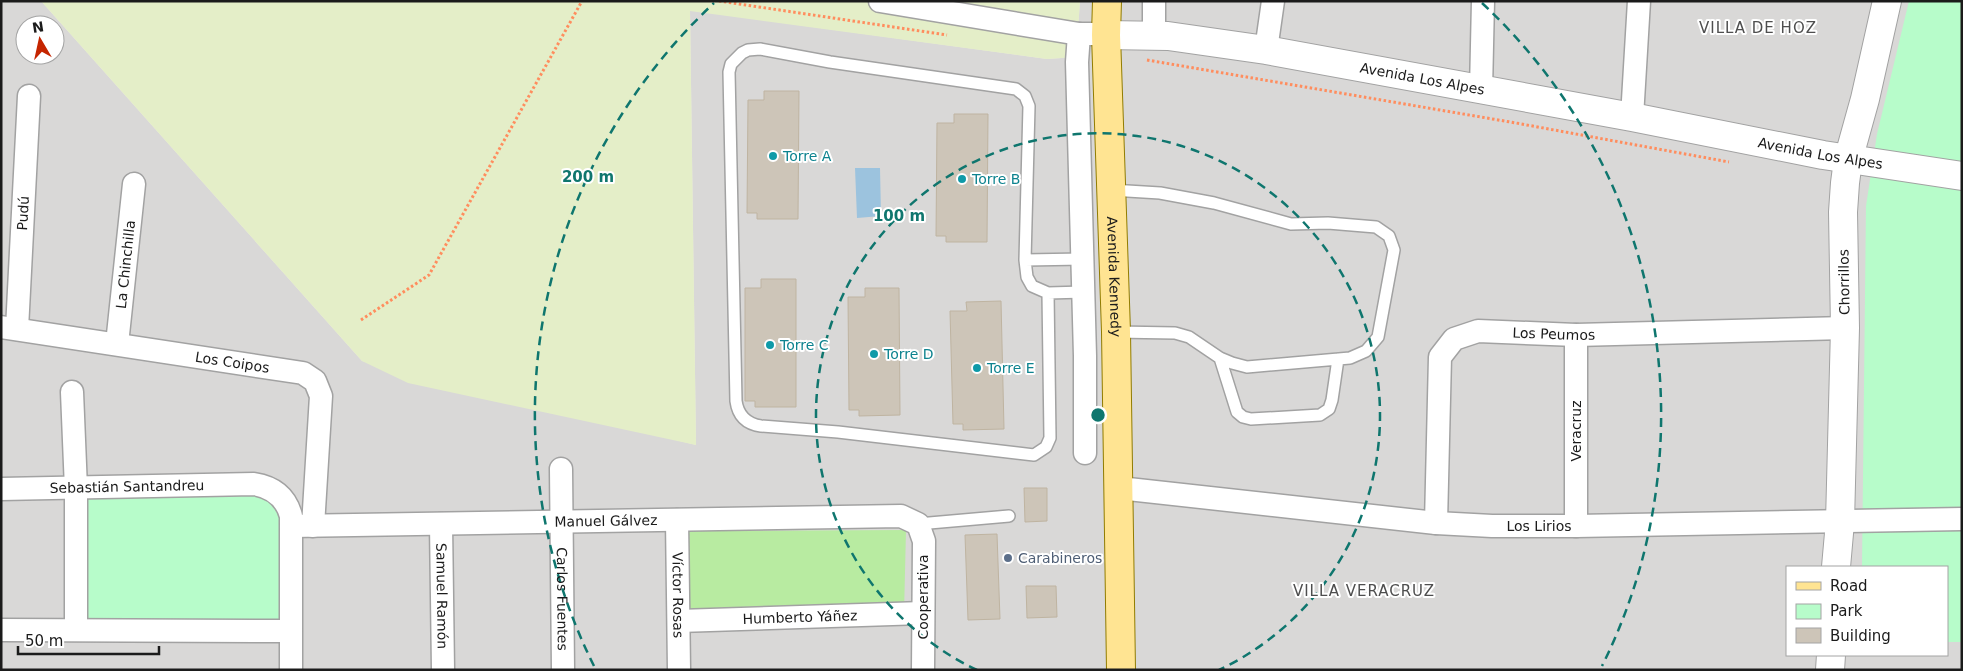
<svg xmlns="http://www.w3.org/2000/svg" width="1963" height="671" viewBox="0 0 1963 671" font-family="'DejaVu Sans',sans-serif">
<rect width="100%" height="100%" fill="#edebdf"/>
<path fill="#d9d8d7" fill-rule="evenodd" d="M1,1h40l321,360 334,84 -6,-435 357,49 29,-2 4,-56h882v669h-1961zM25,25h30v30h-30zM1787,567h160v88h-160z"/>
<path fill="#e4eec8" d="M41,1h1039l-4,56 -29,2 -357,-48 6,434 -288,-62 -46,-22z"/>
<path fill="#b8eba1" d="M906,530l-2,84 -219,5 -4,-88z"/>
<path fill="#b7fcca" d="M1909,1h53v641h-15v-75h-85l4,-361 11,-72z
M255,495c15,6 21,10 28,25v104l-201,-2 1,-123z"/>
<path fill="#9cc3de" d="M855,168h25l1,48 -24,2z"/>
<path fill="#cdc5b8" stroke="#bfb4a1" d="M764,91h35l-1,128h-41v-6h-10l1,-113h16z
M954,114h34l-1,128h-41v-6h-10l1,-113h17z
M761,279h35v128h-41v-6h-10v-113h16z
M865,288h34l1,127 -41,1v-6h-10l-1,-113h17z
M1001,301l3,128 -41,1v-6h-10l-3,-113h17l-1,-9z
M1024,488h23v33l-22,1z
M997,534l3,85 -32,1 -3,-85z
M1026,586h30l1,31 -30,1z"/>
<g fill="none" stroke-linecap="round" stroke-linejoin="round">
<g stroke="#a2a2a2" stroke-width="14">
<path id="service" d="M1111,190l49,3 54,10 77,21 37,-1 48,4 13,9 5,14 -16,87 -12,14 -16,7 -103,9 -15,-4 -12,-5 -31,-21 -14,-4 -59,-1
M1025,260l58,-1
M1048,293l2,145 -4,9 -12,8 -196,-23 -77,-6c-14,-2 -23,-10 -25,-25l-7,-329 2,-8 11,-11 6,-3 12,-1 70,13 186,27 9,7 4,10 -4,154 2,17 5,9 16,7 36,-1
M1220,358l17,54 6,5 8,2 69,-4 9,-6 3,-9 6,-41
M918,524l91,-8"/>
</g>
<g stroke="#a2a2a2" stroke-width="25">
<g id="minor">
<path d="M880,1l199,33h14"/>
<path d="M1154,1v33"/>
<path d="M1079,34l-2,28 8,294v97"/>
<path d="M1266,50l7,-49"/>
<path d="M1481,90l2,-89"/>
<path d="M1632,117l7,-116"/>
<path id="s1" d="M1,327l302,46 12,8 6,15 -8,130"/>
<path id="s2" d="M17,329l12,-233"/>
<path d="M1576,335v191"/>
<path id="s3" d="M117,344l17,-160"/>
<path d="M72,392l4,97v140"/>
<path id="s4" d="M561,469l2,201"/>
<path id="s5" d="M1119,488l317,35 56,3h84l386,-7"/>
<path id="s6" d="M1,489l253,-5c19,3 32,13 37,32v154"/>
<path id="s7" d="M677,520l2,150"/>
<path id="s8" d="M1436,523l4,-166 14,-18 24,-8 98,4 269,-7"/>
<path id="s9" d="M441,524l2,146"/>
<path id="s10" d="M292,526l609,-10 17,8 6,17 -1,129"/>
<path id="s11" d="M679,621l244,-8"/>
<path d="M1,630l289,1"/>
</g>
</g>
<g stroke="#a2a2a2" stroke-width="30">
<g id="tertiary">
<path id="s12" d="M1106,35l62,1 98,14 366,67 191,38 139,21"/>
<path d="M1836,567l4,-45 5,-194 -2,-116 2,-29 3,-23 17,-61 22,-98"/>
<path d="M1830,670l1,-15"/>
</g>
</g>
<g stroke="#917c00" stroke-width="30">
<g id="primary">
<path id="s13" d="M1107,1l-1,34 10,297 5,338"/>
</g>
</g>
<path stroke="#ff8d5e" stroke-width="3" stroke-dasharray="2.5 2.5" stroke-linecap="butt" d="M719,1l228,34
M1147,60l369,63 213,39
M361,320l68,-45 153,-274"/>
<use href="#service" stroke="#fff" stroke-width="11"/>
<use href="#minor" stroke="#fff" stroke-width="22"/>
<use href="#tertiary" stroke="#fff" stroke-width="28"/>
<use href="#primary" stroke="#ffe492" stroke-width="28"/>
</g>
<g fill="none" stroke="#0f766e" stroke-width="2.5" stroke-dasharray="9 6">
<path d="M977 670A282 282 0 1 1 1219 670"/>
<path d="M594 666A563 563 0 0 1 714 3M1482 3A563 563 0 0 1 1602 666"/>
</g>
<g fill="#0f9aa8" stroke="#fff" stroke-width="2">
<circle cx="773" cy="156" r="5"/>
<circle cx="962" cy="179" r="5"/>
<circle cx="770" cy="345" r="5"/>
<circle cx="874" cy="354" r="5"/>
<circle cx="977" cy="368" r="5"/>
</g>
<circle fill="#5c6f8a" stroke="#fff" stroke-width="2" cx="1008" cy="558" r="5"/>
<g text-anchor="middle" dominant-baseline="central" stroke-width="4" stroke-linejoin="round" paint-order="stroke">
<g font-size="14" fill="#1b1b1b" stroke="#fff">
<text stroke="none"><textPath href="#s12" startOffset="320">Avenida Los Alpes</textPath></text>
<text stroke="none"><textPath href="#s12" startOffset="725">Avenida Los Alpes</textPath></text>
<text stroke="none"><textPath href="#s2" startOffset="116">Pudú</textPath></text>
<text stroke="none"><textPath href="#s3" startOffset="80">La Chinchilla</textPath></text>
<text stroke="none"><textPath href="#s13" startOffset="276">Avenida Kennedy</textPath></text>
<text transform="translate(1844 282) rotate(-91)">Chorrillos</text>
<text stroke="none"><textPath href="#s8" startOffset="290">Los Peumos</textPath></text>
<text stroke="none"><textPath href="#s1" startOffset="234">Los Coipos</textPath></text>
<text transform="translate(1576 431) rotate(-90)">Veracruz</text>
<text stroke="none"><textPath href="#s6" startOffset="126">Sebastián Santandreu</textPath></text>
<text stroke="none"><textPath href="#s10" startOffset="314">Manuel Gálvez</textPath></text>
<text stroke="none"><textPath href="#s5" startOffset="422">Los Lirios</textPath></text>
<text stroke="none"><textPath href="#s7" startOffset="75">Víctor Rosas</textPath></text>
<text stroke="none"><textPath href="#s9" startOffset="72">Samuel Ramón</textPath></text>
<text transform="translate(923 597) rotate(-90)">Cooperativa</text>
<text stroke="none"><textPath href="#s4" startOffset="130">Carlos Fuentes</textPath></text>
<text stroke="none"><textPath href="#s11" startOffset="121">Humberto Yáñez</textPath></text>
</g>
<g font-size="14" fill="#0d838f" stroke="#fff" text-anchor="start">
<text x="783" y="156">Torre A</text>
<text x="972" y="179">Torre B</text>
<text x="780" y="345">Torre C</text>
<text x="884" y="354">Torre D</text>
<text x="987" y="368">Torre E</text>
</g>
<g font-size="14" fill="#4e5e75" stroke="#fff" text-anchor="start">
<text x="1018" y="558">Carabineros</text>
</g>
<g font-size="15" letter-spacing="1" fill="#4e4e4e" stroke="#fff">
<text x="1758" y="28">VILLA DE HOZ</text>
<text x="1364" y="591">VILLA VERACRUZ</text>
</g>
</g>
<circle cx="1098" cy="415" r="8" fill="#0f766e" stroke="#fff" stroke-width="2.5"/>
<g font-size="15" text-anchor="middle" font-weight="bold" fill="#0f766e" stroke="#fff" stroke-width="4" stroke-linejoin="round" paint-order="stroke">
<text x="588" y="182">200 m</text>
<text x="899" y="221">100 m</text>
</g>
<rect width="1963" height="671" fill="none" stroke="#1b1b1b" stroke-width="5"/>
<rect x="1786" y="566" width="162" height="90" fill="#ffffff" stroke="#a4a4a4"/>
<rect x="1796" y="582" width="25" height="8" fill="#ffe492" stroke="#a4a4a4"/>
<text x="1830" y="591" font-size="15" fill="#1b1b1b">Road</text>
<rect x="1796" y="604" width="25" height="15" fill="#b7fcca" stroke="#a4a4a4"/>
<text x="1830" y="616" font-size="15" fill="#1b1b1b">Park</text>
<rect x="1796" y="628" width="25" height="15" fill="#cdc5b8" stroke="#a4a4a4"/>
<text x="1830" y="641" font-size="15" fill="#1b1b1b">Building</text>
<g transform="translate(40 40) rotate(351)"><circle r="24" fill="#ffffff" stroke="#a4a4a4"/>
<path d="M0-4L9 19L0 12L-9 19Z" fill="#c52500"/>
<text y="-8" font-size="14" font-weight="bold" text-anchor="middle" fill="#1b1b1b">N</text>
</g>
<path d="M18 646v8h141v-8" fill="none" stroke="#1b1b1b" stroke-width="2.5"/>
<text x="25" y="646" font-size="15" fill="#1b1b1b" stroke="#ffffff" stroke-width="4" paint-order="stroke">50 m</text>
</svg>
